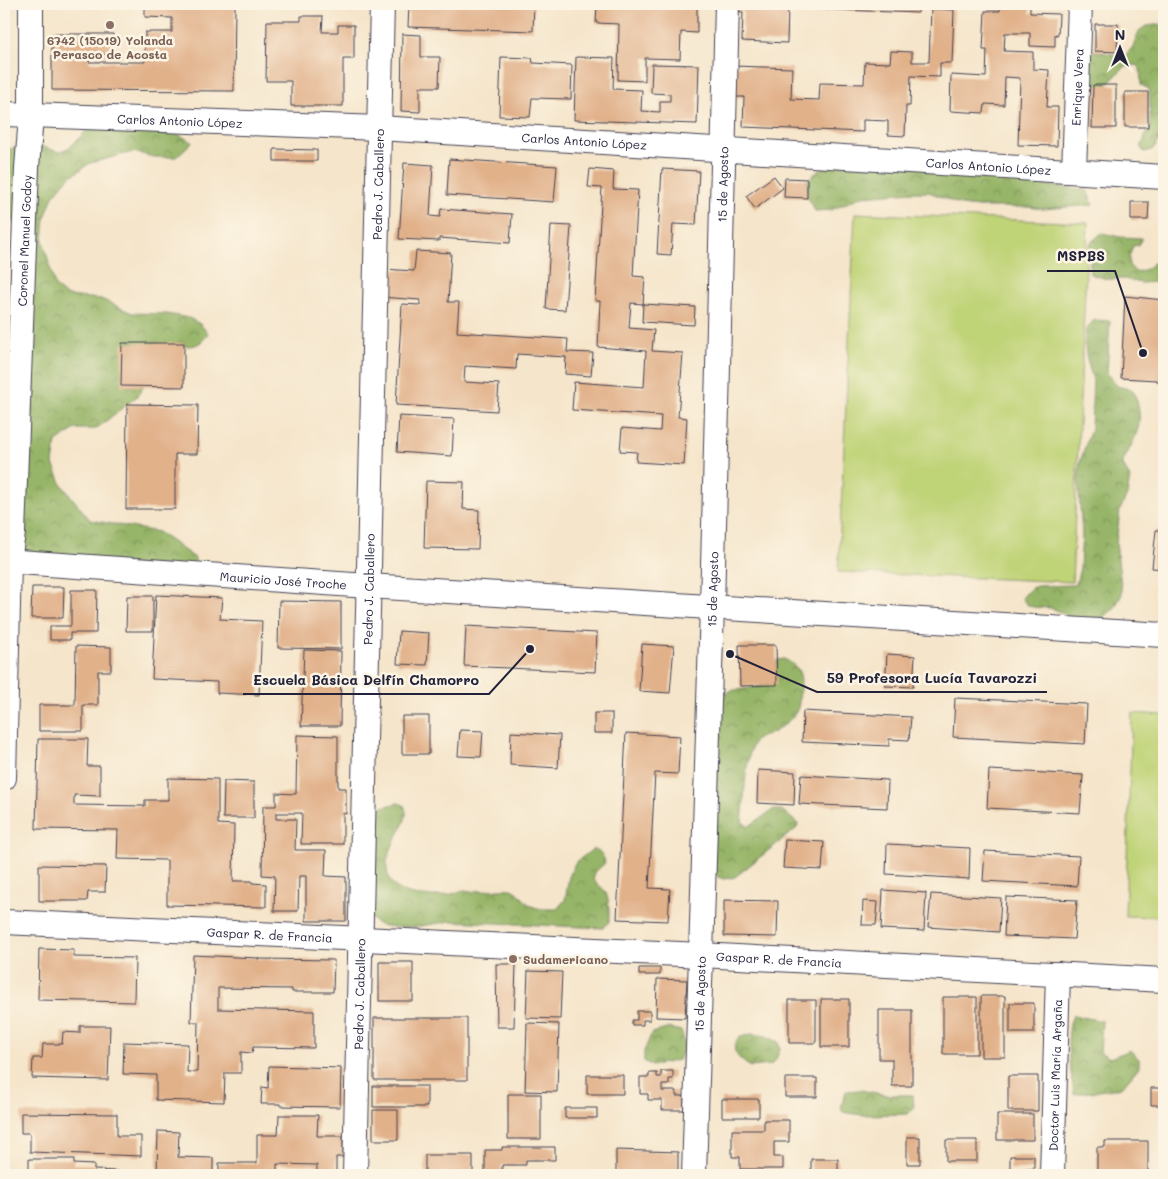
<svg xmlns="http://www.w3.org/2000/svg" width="1168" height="1179" viewBox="0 0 1168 1179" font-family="Mali,sans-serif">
<defs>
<pattern id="forest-crowns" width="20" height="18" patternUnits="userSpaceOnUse" patternTransform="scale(1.25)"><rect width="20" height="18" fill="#97b568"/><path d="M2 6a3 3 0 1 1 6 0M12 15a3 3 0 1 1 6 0" fill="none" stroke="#7b9357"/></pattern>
</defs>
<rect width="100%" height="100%" fill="#fcf5e5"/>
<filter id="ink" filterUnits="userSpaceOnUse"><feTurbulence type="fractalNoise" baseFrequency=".02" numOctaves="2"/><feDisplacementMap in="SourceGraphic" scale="10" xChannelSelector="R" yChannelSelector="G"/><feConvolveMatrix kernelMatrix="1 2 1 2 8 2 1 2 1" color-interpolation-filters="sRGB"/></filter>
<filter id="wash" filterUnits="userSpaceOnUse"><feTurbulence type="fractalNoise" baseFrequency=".0096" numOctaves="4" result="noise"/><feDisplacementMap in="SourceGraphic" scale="20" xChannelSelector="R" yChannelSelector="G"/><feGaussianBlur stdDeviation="1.12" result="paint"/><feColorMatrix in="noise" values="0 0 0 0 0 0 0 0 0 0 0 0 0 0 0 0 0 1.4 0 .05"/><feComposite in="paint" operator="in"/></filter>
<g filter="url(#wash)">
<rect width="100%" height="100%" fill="#f5e5ca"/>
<path fill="url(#forest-crowns)" stroke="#5c6c52" d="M1164,24c0,28 4,99 -7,120 -3,6 -7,7 -13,8l-3,-4 6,-16 2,1c2,-3 1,-39 0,-44l-8,-4 -1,-17 -3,-3 -12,1 -22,23 -14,10 -4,-1 -4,-30 12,-17 31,5 9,-9 6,-16 7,-5z
M107,121l67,11 18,10 -16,15h-22l-21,-5 -43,11 -23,16 -14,17 -8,22 -2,23 12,45 11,10 35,3 31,14 35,1 22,4 11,6 8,9c-11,20 -22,9 -39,15 -9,4 -19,13 -27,18l1,22 -7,9 -40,32h-21l-19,13 -3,22 9,21 28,35 68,12 37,26v11l-174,-14 -5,-161 -9,-55 13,-33 -3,-55 24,-38v-12l-11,-3 -5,10 -15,16 -6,-10v-64l30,-6 25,8 11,-5 16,-16z
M859,162l140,12 52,12 36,4 6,15 -50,4 -16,-2h-49l-17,-2 -32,-13h-17l-50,4 -31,14 -16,1 -8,-15 1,-16 13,-12z
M1102,233l18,4 22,1 -4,7 -5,1 -4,11v8l6,7c14,-1 18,-10 28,-18l-2,-4 3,-3v36l-7,-1 -16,1 -17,-4h-17l-17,-5v-31z
M1094,320l16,1 -3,52 10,13 16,4c13,32 4,45 -11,73l8,15 -3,17 -7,15 -4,33 6,51 -8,15 -15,11 -16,6c-10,-5 -22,-16 -33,-18 -11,-2 -21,3 -28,-10l9,-10 6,-2 39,-1 4,-17 2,-34 -4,-55 2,-17 11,-33 2,-49 -6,-20 -2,-15 1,-15z
M784,659c14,7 19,14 16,30 -1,7 0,17 -4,23 -4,7 -15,16 -22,20 -9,4 -18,4 -22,14 -8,23 -7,52 -10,76l7,4 24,-16h9l16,14 -1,4 -62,49 -11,2 -6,-2 -5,-7 3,-165 13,-14 41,-6 3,-3 5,-22z
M398,803l6,2c0,0 2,6 2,7 2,12 -21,37 -19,57 2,29 37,29 59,26 6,0 12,-4 18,-5 4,0 8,2 11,1 12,0 23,-3 35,-2 10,1 12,11 20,16 8,5 18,4 27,4l8,-9 4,-23 6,-14 18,-14c8,1 11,8 12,14l-9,8 -3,7c4,8 6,6 11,12 6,8 5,23 5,32l-6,6 -152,-7 -36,6h-23l-13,-2 -9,-7 5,-109z
M1073,1015l29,6 -2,31 10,6 20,-8 9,9v8l-18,21 -47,6c-3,-25 -11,-55 -1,-79z
M670,1028l11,3c5,11 4,20 -3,29l-26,6 -8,-5v-10l8,-18z
M751,1034l15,2 12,6 2,7 -4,10 -5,6 -21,2c-11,-9 -21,-15 -12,-29z
M861,1090l25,5h27l1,13 -6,6 -46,1 -19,-3 -2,-4 5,-17z"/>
<path fill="#bfd377" stroke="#707a59" d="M855,213l233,10 -16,359 -234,-10z
M1132,713l32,2v202l-39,-1z"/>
<g id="blocks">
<path fill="#e1b18a" d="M126,4h109l-1,87 -182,-1v-56h61v21l-24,-1v8h56v-30h27v-14l-27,-1v-10h-19z
M409,4h125l-1,27 -125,-4z
M597,4h100v29l-16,-1 -1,27 -35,-1v23l-27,-1 1,-56 -23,-1z
M732,4h187l-1,9 -130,-5 -1,35 -45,-2 1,-29 -11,-1z
M1000,4h30v9l29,1 -1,21 -3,-1v13l-25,-1v-13h-25l-1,18 29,1v17l16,1 -2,37h11l-1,39 -39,-1 2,-67 -15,-1 -1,28 -19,-1 -1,9 -34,-2 1,-36 35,2 1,-27h-4l2,-39h15z
M931,9l23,1 -2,53h-12v14l-29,-1 -1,30h-4l-1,30 -17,-1v-14l-25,-1v12l-120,-5 1,-30h-13l2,-31 59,2 -1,31 28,1 1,-17 44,1 1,-22 25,1 1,-12 21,1v10h17z
M301,16h22l-1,16h16v-7h16v34h-11v47h-52v-25h-25l1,-60h34z
M1095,24h23l-1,28 -22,-1z
M402,34l19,1v22h19l-1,30h-19v25l-19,-1z
M501,57l31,1 1,5 39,2 -1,34 -39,-1 -2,19 -31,-1z
M576,57l38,1 -1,31 29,1 -1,21 19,1v-11h10v-7l-19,-1 1,-29 47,1 -2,59 -123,-4z
M1093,85h23v43h-24z
M1125,92h23v35h-23z
M274,149l43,1v11h-43z
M449,159l108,7 -3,36 -107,-7z
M404,163l29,2 -3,51 10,1 1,-8 71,5 -2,29 -71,-5v3l-40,-2z
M590,169l24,2 -1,18 25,1 -5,86 12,1 -2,27 -12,-1 -2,25 25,2 -2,21 31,2 -5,64 9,1 -3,47 -48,-3 1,-10 -17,-1 2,-23 38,3 1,-15 -89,-6 2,-28 70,5 2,-36 -48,-4 2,-46h-5l7,-113 -14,-1z
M662,169l37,2 -3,54 -23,-1 -2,31 -14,-1z
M774,176l9,12 -28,21 -9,-13z
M785,178l22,1v19l-23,-1z
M1131,202h18l-1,18h-17z
M551,225l20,1 -6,84 -19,-1z
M416,251l35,2 -3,49h11l-2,30 111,7 -1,13 26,1 -2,23 -26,-2 1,-17 -49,-3 -1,15 -51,-3 -1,16 35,2 -2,27 -101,-6 6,-101 18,1v-5l-39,-3 2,-28 31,2z
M1125,296l39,4v86l-8,-6 -35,-2z
M643,304l52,3 -1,18 -52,-3z
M122,343h62v44l-63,-1z
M127,404l71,1 -1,49h-22v55h-49z
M399,416l55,3 -2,37 -55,-4z
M426,481l38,1 -1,27 16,1 -1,39 -54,-1z
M1156,530h8v39l-12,-1z
M32,587h32l-1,31h-32z
M71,590h26l-1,43h-26v7h-20v-14h21z
M156,595l66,3 -2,21 42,2 -3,74 -42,-2v-11l-65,-3z
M127,596h26v35h-27z
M279,601l62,1v47l-63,-1z
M466,626l131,7 -2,39 -131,-6z
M399,631l30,2 -2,32 -30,-1z
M642,644l32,2 -4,47 -31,-2z
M739,645h37l1,40 -37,1z
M76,646l35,1v24h-13v34h-15v26h-44v-26h36z
M304,650l37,1 -1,75h-39z
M887,654l28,2 -2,31 -28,-1z
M955,698l132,6 -2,40 -132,-7z
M803,711l108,6 -2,23 -20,-1v7l-87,-4z
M594,713h18v20h-18z
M402,716h27v38h-27z
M460,730l23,1 -2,26 -23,-1z
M511,732l49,3 -2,33 -48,-3z
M626,733l54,3 -2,38 -23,-1 -6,115 21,1 -2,32 -51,-2z
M297,735l41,1v52h8v26l-3,-1v31h-42l1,-31h-26v6h20l-1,31h31l-1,26 21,1v44h-40v-45h-7l-1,35h-24l1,-35 -13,-1 1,-69h13v-13l20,1z
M38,739h50l-1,27h13v30l-26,-1v10l71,1v-6h23v-22l50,1v45l16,1 -1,56h19v2l14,1v23l-99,-2v-45l-50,-1 1,-29 -82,-1z
M758,770l37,2 -1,33 -37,-2z
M989,770l94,5 -3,38 -93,-5z
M801,775l87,5 -1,28 -88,-4z
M224,781l30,1v36h-31z
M785,840l39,2 -2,28 -39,-2z
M887,844l83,4 -1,31 -83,-5z
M985,851l94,5 -2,30 -94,-5z
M39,865l67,1 -1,26h-17l-1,9h-48z
M883,890l43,3 -2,38 -43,-2z
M931,894l70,4 -2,34 -71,-5z
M1006,897l71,3 -3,39 -70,-3z
M724,900l54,1 -1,36 -53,-1z
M863,901l15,1 -2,23h-14z
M39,949l35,1v7l61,1 -1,44 -96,-2z
M193,955l65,3v1l76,1 -1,32h-41v-3l-74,-1v21l96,2v37l-61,-1 -1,6 -11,-1v21h-16l-1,29 -68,-2v-25l-33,-1 1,-32 64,2 -1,28h10l1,-50h-7z
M379,962h34v39h-34z
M496,964h20l-2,63h-17z
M639,968h21v7h-21z
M528,971l34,1 -2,47 -34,-1z
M657,979l30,1 -2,38 -29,-1z
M981,996h24v61h-24z
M943,997h34v57h-34z
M821,999h28v48h-28z
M789,1000h27v43h-27z
M1010,1003h24v30h-24z
M879,1010h33v76h-20v-27h-13z
M637,1011h13v9h-7v5h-11v-5h5z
M374,1018h93v62h-93z
M527,1023l32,1 -2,68 -32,-1z
M80,1026h30l-2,54 -76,-2 1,-20h9l1,-14h19l1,-12 17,1z
M269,1066l72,2 -1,39 -60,-1v-2h-19l1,-17 6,1z
M661,1071h12v8h-4v6h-7v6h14v5h8v14h-22v-10h-14v-6h-8v-17h9v-4h8v4h4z
M587,1075h36v19h-36z
M1008,1076h30v35h-30z
M785,1078h32v19h-32z
M373,1086h54v21h-54z
M1151,1088h13v17h-13z
M508,1094h33v45h-33z
M722,1099h37v18h-37z
M565,1108h32v10h-32z
M373,1110h25v30h-25z
M21,1113l96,1v22h24v20l-111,-4v-19h-9z
M997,1114h36v26h-36z
M279,1115h39l-1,21h26v21h-7v18h-19v-10l-40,-1v11h-58v-12h38v-28h21z
M764,1120h25v22h-15v15h9v12h-43v-12h-8v-27h32z
M158,1131l21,1 -1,25 35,1v17h-56z
M907,1137h13v27h-13z
M946,1140h31v21h-31z
M1105,1141h43v34l-51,-1v-27h8z
M502,1147h53v13h-29v5h-24v10h-17v-25h17z
M616,1150l62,2v23h-62z
M425,1155h48v20h-48z
M1010,1156h24v13h-24z
M29,1159h45v5l20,1v5l24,1v4h-89z
M811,1159h27v16h-27z
M980,1173h30v2h-30z"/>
</g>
</g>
<g filter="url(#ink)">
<use href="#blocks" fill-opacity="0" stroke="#423f50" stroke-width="1"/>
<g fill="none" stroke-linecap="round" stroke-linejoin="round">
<g stroke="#423f50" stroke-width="26">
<g id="minor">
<path id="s1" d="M4,114l375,14 785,49"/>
<path id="s2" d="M1074,171l6,-167"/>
<path id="s3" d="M4,561l364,25 796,49"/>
<path id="s4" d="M4,778l5,-217 4,-28 14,-365 4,-52v-112"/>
<path id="s5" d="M4,922l697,33 463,25"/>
<path id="s6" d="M355,1175l27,-1171"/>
<path id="s7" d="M694,1175l18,-568 15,-603"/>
<path id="s8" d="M1052,1175l6,-201"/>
</g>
</g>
<use href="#minor" stroke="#fff" stroke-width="24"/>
</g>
</g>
<g fill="#8d6e63" stroke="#fcf5e5" stroke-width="2">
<circle cx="110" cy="25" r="5"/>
<circle cx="513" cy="959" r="5"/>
</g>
<g text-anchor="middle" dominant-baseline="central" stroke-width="5" stroke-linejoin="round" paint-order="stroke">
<g font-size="12" font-weight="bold" fill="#785e54" stroke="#fcf5e5">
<text x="110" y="40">6742 (15019) Yolanda<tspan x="110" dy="14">Perasco de Acosta</tspan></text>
<text x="523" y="959" text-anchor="start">Sudamericano</text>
</g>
<g font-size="12" fill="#22223b" stroke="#fcf5e5">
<text stroke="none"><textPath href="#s2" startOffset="84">Enrique Vera</textPath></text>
<text stroke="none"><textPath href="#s1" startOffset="176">Carlos Antonio López</textPath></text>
<text stroke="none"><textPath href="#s1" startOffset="581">Carlos Antonio López</textPath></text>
<text stroke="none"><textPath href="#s1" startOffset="986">Carlos Antonio López</textPath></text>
<text stroke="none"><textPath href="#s6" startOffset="991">Pedro J. Caballero</textPath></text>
<text stroke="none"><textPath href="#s7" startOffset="991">15 de Agosto</textPath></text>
<text stroke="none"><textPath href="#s4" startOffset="538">Coronel Manuel Godoy</textPath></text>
<text stroke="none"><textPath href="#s3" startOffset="280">Mauricio José Troche</textPath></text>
<text stroke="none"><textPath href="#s6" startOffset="586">Pedro J. Caballero</textPath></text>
<text stroke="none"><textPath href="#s7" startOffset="586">15 de Agosto</textPath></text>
<text stroke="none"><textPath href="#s5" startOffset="266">Gaspar R. de Francia</textPath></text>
<text stroke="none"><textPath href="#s5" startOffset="776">Gaspar R. de Francia</textPath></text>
<text stroke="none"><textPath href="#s6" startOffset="181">Pedro J. Caballero</textPath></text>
<text stroke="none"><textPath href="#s7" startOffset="181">15 de Agosto</textPath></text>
<text stroke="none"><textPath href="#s8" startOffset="100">Doctor Luis María Argaña</textPath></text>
</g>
</g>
<path fill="none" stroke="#22223b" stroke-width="2" d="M1143 353L1115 271H1047M730 654L817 692H1047M530 649L489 694H243"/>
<g fill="#22223b" stroke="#fcf5e5" stroke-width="2">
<circle cx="1143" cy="353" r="5"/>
<circle cx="730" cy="654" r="5"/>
<circle cx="530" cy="649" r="5"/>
</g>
<g font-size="14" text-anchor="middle" font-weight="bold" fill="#22223b" stroke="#fcf5e5" stroke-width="5" stroke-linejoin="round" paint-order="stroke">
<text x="1081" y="261">MSPBS</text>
<text x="932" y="683">59 Profesora Lucía Tavarozzi</text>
<text x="366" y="685">Escuela Básica Delfín Chamorro</text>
</g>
<rect width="1168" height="1179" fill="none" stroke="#fcf5e5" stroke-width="20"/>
<g transform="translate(1120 48)" stroke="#fcf5e5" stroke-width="4" paint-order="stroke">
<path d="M0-4L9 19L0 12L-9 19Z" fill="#22223b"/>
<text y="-8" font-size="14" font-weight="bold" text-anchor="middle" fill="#22223b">N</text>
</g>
</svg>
